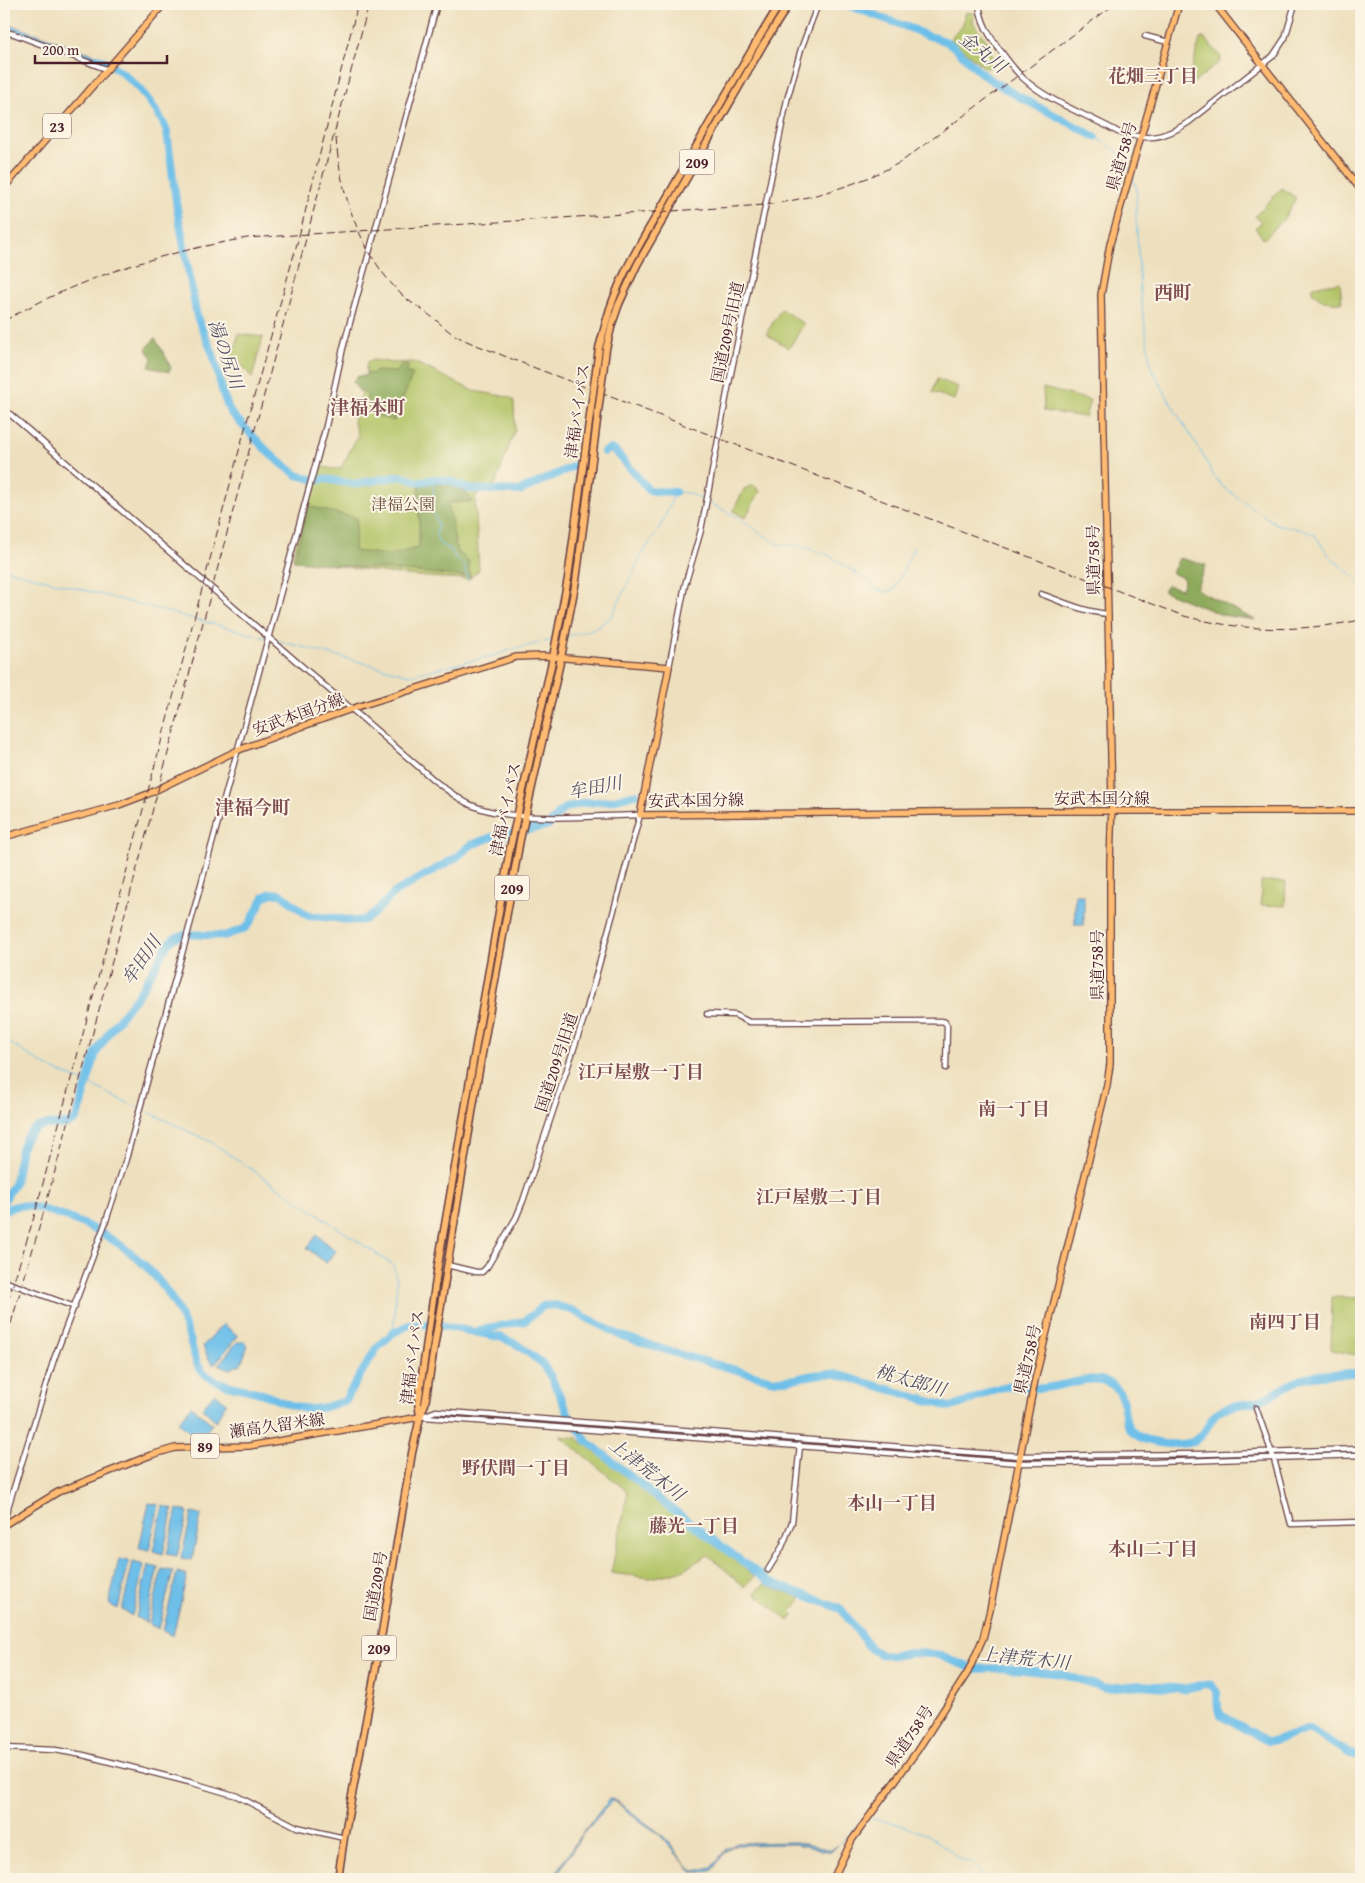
<svg xmlns="http://www.w3.org/2000/svg" width="1365" height="1883" viewBox="0 0 1365 1883" font-family="'Gentium Book Plus','Noto Serif JP',serif">
<rect width="100%" height="100%" fill="#fcf5e5"/>
<filter id="ink" filterUnits="userSpaceOnUse"><feTurbulence type="fractalNoise" baseFrequency=".02" numOctaves="2"/><feDisplacementMap in="SourceGraphic" scale="10" xChannelSelector="R" yChannelSelector="G"/><feConvolveMatrix kernelMatrix="1 2 1 2 8 2 1 2 1" color-interpolation-filters="sRGB"/></filter>
<filter id="wash" filterUnits="userSpaceOnUse"><feTurbulence type="fractalNoise" baseFrequency=".0096" numOctaves="4" result="noise"/><feDisplacementMap in="SourceGraphic" scale="20" xChannelSelector="R" yChannelSelector="G"/><feGaussianBlur stdDeviation="1.12" result="paint"/><feColorMatrix in="noise" values="0 0 0 0 0 0 0 0 0 0 0 0 0 0 0 0 0 1.4 0 .05"/><feComposite in="paint" operator="in"/></filter>
<g filter="url(#wash)">
<rect width="100%" height="100%" fill="#eee0be"/>
<path fill="#b3c468" stroke="#7e724a" d="M966,12l7,1 1,6 -2,1c5,10 14,19 20,28l-3,3 7,11 -10,7 -36,-30 12,-13z
M1204,37l17,20 -1,5 -28,22 -4,-1 12,-44z
M1282,188l14,10 -13,22 -19,19 -9,-11 6,-6 -6,-6z
M1340,282l2,21 -18,-2 -12,-9v-5z
M781,309l23,15 -15,24 -23,-14z
M238,334l25,3 -11,41 -8,-10 -12,-12 -1,-7 6,-5z
M375,360l17,3 22,-1 60,29 35,6 5,4 1,29 -20,55 -20,11 4,74 -10,9c-60,-1 -118,-11 -177,-21l26,-92 16,3 7,-1 17,-33 -5,-15 13,-38v-16l2,-5z
M937,379l21,8 -4,13 -22,-8z
M1043,388l47,12 -5,17 -41,-6z
M753,485l7,6 -15,27 -12,-7 11,-22z
M1261,881l25,1 -1,24 -24,-1z
M1332,1297l29,1v58l-30,-6z
M560,1436l17,2 178,138 -10,11 -37,-32 -27,16 -30,7 -40,-5 17,-81z
M764,1584l38,14 -11,14 3,3 -5,6 -34,-28z"/>
<path fill="#8eaa5c" stroke="#6c6444" d="M155,338l12,21 4,9 -2,4 -20,-5 3,-9 -6,-9z
M402,364l6,1 -1,8 6,1 -19,47c-18,-6 -29,-5 -27,-27l-8,-3 -6,-9 5,-6h6l4,-3 4,1 3,-3 21,1z
M419,482c19,2 44,0 53,20l-24,1 9,49 11,8 2,17 -176,-16 14,-55 49,12 -3,33 38,4 27,-8z
M1179,558l27,7 -10,24 59,31 -33,-5 -59,-24 4,-6 14,4 3,-5 -1,-6 -11,-5z"/>
<path fill="#6dbfe9" stroke="#5c6f8a" d="M4,24l16,4 87,31 -3,4 -89,-32 -11,-2z
M1075,895h9v30h-9z
M317,1235l19,16 -10,12 -19,-15z
M223,1324l15,12 -24,29 -6,-7 -5,-12z
M243,1340l5,5 -7,19 -11,5 -12,-4 20,-24 2,2z
M215,1393l11,10 -10,18 -14,-13z
M191,1406l21,18 -9,11h-4l-5,-3 -2,2 -14,-12z
M149,1503l10,2 -10,45 -10,-2z
M163,1506l10,3 -10,45 -10,-3z
M177,1509l11,3 -11,44 -10,-2z
M192,1513l9,2 -9,45 -11,-2z
M119,1559l10,2 -11,48 -9,-5z
M133,1562l11,3 -12,51 -10,-6z
M148,1565l10,3 -12,55 -10,-6z
M162,1569l11,2 -14,58 -10,-5z
M177,1572l10,3 -14,61 -10,-5z
M610,1799l6,1c15,15 35,24 50,39 10,9 16,27 29,32l17,-4 14,-18 11,-6 59,-1 35,8 7,-5 -7,7 -36,-8 -58,1 -6,2 -6,5 -12,17 -9,3h-12l-33,-38 -32,-22 -11,-11h-4l-31,35 -26,43h-2l26,-42z"/>
<g fill="none" stroke-linecap="round" stroke-linejoin="round">
<path stroke="#6dbfe9" stroke-width="1" d="M1095,137l21,13 13,20
M1132,176l5,13 -1,23 4,80 10,69 1,6 23,42 27,43 13,24 9,11 53,37 31,7 8,4 15,22 31,26
M431,479l3,8 -2,22 6,16 -2,10 1,4 3,5 11,6 5,9 8,6 4,16
M4,569l263,69
M568,636l28,-8 15,-11 33,-66 18,-27 13,-32 14,1 50,25 38,26 23,2 28,9 39,25 7,8 11,4 9,-2 20,-43
M275,640l135,35 86,-20 14,-5 42,-10
M4,1039l35,23 15,8 37,15 47,23
M142,1109l69,33 182,123 4,16 -4,52
M871,1819l20,3 35,12 21,14 12,11 14,5 13,15
M839,1844l26,-27"/>
<path stroke="#6dbfe9" stroke-width="8" d="M845,4l70,26c12,8 26,7 35,14 12,8 20,20 31,29 36,26 77,42 114,64
M97,58c28,10 60,47 70,74l10,76 20,109 16,37 10,40 7,18 41,43 26,20 18,5 10,-1 29,5 46,-8 19,6 16,-3 15,2 19,8 51,2 54,-25
M604,452l7,-3 5,3 32,37 5,2 22,1
M4,1201c3,-6 7,-12 10,-17 6,-18 3,-42 19,-54 14,-11 32,1 44,-12l19,-65 16,-25 28,-36 28,-48 6,-6 13,-4 37,2 20,-7 6,-6 14,-26 7,-4 10,1 27,22 27,2 19,3 10,-1 8,-5 22,-22 63,-36 14,-12 21,-8 54,-11 3,-1 14,-16 19,-6 27,-2 27,-7
M4,1211c17,-10 29,-4 47,1 46,14 89,40 117,81 8,12 15,27 20,41 6,14 5,31 18,41 15,11 37,13 54,18 17,6 32,15 51,16 12,0 21,-5 33,-7l32,-53 17,-16 16,-8 25,-1 66,13 18,8 24,18 9,14 19,40 17,24 72,58 109,82 73,28 30,40 9,5 11,2 20,-3 24,1 39,15 31,-1 57,6 43,14 37,-3 42,4 21,-5 6,1 6,7 1,17 3,6 46,26h8l34,-12 41,25 11,2
M480,1330l45,-9 18,-15 12,-1 19,6 45,24 59,19 91,25c25,5 42,-8 67,-5l114,33c19,-3 34,-16 53,-20 13,-2 27,2 41,1 19,-1 46,-14 63,-6 19,8 15,25 20,41 7,19 36,22 53,21 30,-1 25,-26 41,-34 11,-6 25,-5 37,-9 16,-5 30,-18 47,-23 18,-6 38,-3 56,-6"/>
</g>
</g>
<g filter="url(#ink)">
<g fill="none" stroke-linecap="round" stroke-linejoin="round">
<g stroke="#633c41" stroke-width="7">
<path id="minor" d="M979,4c2,18 10,31 20,45 8,10 15,21 25,30 25,23 64,36 94,53 30,9 45,7 71,-10l84,-66 12,-18 10,-34
M4,32l10,2 92,35
M1145,36l23,6
M4,409l431,372c11,8 23,18 36,24 45,19 119,11 169,10l-54,197 -63,189 -7,17 -29,49 -5,5h-6l-29,-7
M1041,594c22,8 43,18 67,20
M669,667l16,-82 16,-55 27,-142 59,-288 14,-51 17,-45
M707,1014l28,1 14,7 192,-1 4,1 2,4 -1,42
M4,1281l71,26
M1256,1408l18,51 17,65 70,-2
M420,1417l16,-6 584,45 182,-2 159,-5
M425,1417l594,46 137,-1 205,-7
M4,1520l50,-161 51,-135 21,-65 200,-733 17,-78 94,-344
M768,1570l14,-23 10,-25 8,-77
M4,1748l51,2 28,5 110,28 44,13 60,31 47,11"/>
</g>
<g stroke="#633c41" stroke-width="8">
<path id="major" d="M1215,4l146,186
M4,188l160,-184
M4,837l115,-32 29,-11 88,-43 56,-21 68,-24 156,-49 27,-1 126,11 -29,148 382,-4h339
M4,1525l54,-33 93,-37 24,-7 74,-2 171,-29
M833,1879l19,-39 65,-89 51,-79 15,-34 7,-28 45,-230 72,-295 3,-21v-202l2,-61 -11,-506 9,-51 69,-240"/>
</g>
<g stroke="#633c41" stroke-width="9">
<path id="highway" d="M606,322c13,-50 45,-95 70,-140 34,-59 67,-120 104,-178
M612,324l7,-20 18,-39 127,-222 25,-39
M420,1416l-2,-13 20,-138 72,-417 43,-191 15,-79 15,-111
M338,1879l6,-41 34,-182 34,-203 8,-36 5,-13 52,-322 43,-242 41,-182 15,-77 15,-113"/>
</g>
<use href="#minor" stroke="#fff" stroke-width="4.5"/>
<use href="#major" stroke="#febb71" stroke-width="5.5"/>
<use href="#highway" stroke="#febb71" stroke-width="6"/>
<path stroke="#4a1f2b" stroke-width="1" stroke-dasharray="8 4" stroke-linecap="butt" d="M336,138c4,57 25,116 65,156 9,9 21,15 31,23 7,5 13,12 21,17 17,10 38,16 56,24l675,258c62,16 115,16 177,4
M4,321c77,-44 156,-68 243,-83l518,-33c49,-7 93,-20 136,-43l214,-158
M4,1313l30,-96 210,-785 54,-192 60,-236
M4,1347l40,-136 48,-175 277,-1032"/>
<g stroke="#633c41" stroke-width="9" stroke-linecap="butt">
<path id="highway-bridge" d="M583,467l16,-119 7,-26
M591,468l15,-119 6,-25"/>
</g>
<use href="#highway-bridge" stroke="#febb71" stroke-width="6"/>
</g>
</g>
<g text-anchor="middle" dominant-baseline="central" stroke-width="4" stroke-linejoin="round" paint-order="stroke">
<g fill="#fcf5e5" stroke="#7f5f63" stroke-width="1">
<rect x="43" y="113.5" width="28" height="25" rx="4"/>
<rect x="679.5" y="149.5" width="35" height="25" rx="4"/>
<rect x="494.5" y="875.5" width="35" height="25" rx="4"/>
<rect x="191" y="1433.5" width="28" height="25" rx="4"/>
<rect x="361.5" y="1635.5" width="35" height="25" rx="4"/>
</g>
<g font-size="15" font-weight="bold" fill="#4a1f2b">
<text x="57" y="126">23</text>
<text x="697" y="162">209</text>
<text x="512" y="888">209</text>
<text x="205" y="1446">89</text>
<text x="379" y="1648">209</text>
</g>
<g font-size="16" fill="#4a1f2b" stroke="#fcf5e5">
<text transform="translate(1121 156) rotate(-74)">県道758号</text>
<text transform="translate(727 332) rotate(-78)">国道209号旧道</text>
<text transform="translate(577 411) rotate(-82)">津福バイパス</text>
<text transform="translate(1093 560) rotate(-91)">県道758号</text>
<text transform="translate(298 714) rotate(-20)">安武本国分線</text>
<text x="1102" y="798">安武本国分線</text>
<text transform="translate(696 800) rotate(-1)">安武本国分線</text>
<text transform="translate(505 809) rotate(-78)">津福バイパス</text>
<text transform="translate(1097 965) rotate(-90)">県道758号</text>
<text transform="translate(556 1062) rotate(-72)">国道209号旧道</text>
<text transform="translate(412 1357) rotate(-83)">津福バイパス</text>
<text transform="translate(1027 1359) rotate(-77)">県道758号</text>
<text transform="translate(277 1425) rotate(-8)">瀬高久留米線</text>
<text transform="translate(375 1586) rotate(-80)">国道209号</text>
<text transform="translate(909 1736) rotate(-56)">県道758号</text>
</g>
<g font-size="16" fill="#6a513d" stroke="#fcf5e5">
<text x="403" y="504">津福公園</text>
</g>
<g font-size="18" font-style="italic" fill="#544f64" stroke="#fcf5e5">
<text transform="translate(983 52) rotate(38)">金丸川</text>
<text transform="translate(226 354) rotate(71)">湯の尻川</text>
<text transform="translate(595 787) rotate(-11)">牟田川</text>
<text transform="translate(141 960) rotate(-56)">牟田川</text>
<text transform="translate(911 1380) rotate(16)">桃太郎川</text>
<text transform="translate(647 1469) rotate(38)">上津荒木川</text>
<text transform="translate(1025 1658) rotate(6)">上津荒木川</text>
</g>
<g font-size="18" font-weight="bold" fill="#7f4e51" stroke="#fcf5e5">
<text x="1153" y="75">花畑三丁目</text>
<text x="641" y="1071">江戸屋敷一丁目</text>
<text x="1014" y="1108">南一丁目</text>
<text x="819" y="1196">江戸屋敷二丁目</text>
<text x="1285" y="1321">南四丁目</text>
<text x="516" y="1467">野伏間一丁目</text>
<text x="892" y="1502">本山一丁目</text>
<text x="694" y="1525">藤光一丁目</text>
<text x="1153" y="1548">本山二丁目</text>
</g>
<g font-size="19" font-weight="bold" fill="#7f4e51" stroke="#fcf5e5">
<text x="1173" y="292">西町</text>
<text x="368" y="407">津福本町</text>
<text x="253" y="807">津福今町</text>
</g>
</g>
<rect width="1365" height="1883" fill="none" stroke="#fcf5e5" stroke-width="20"/>
<path d="M35 55v8h132v-8" fill="none" stroke="#4a1f2b" stroke-width="2.5"/>
<text x="42" y="55" font-size="15" fill="#4a1f2b" stroke="#fcf5e5" stroke-width="4" paint-order="stroke">200 m</text>
</svg>
